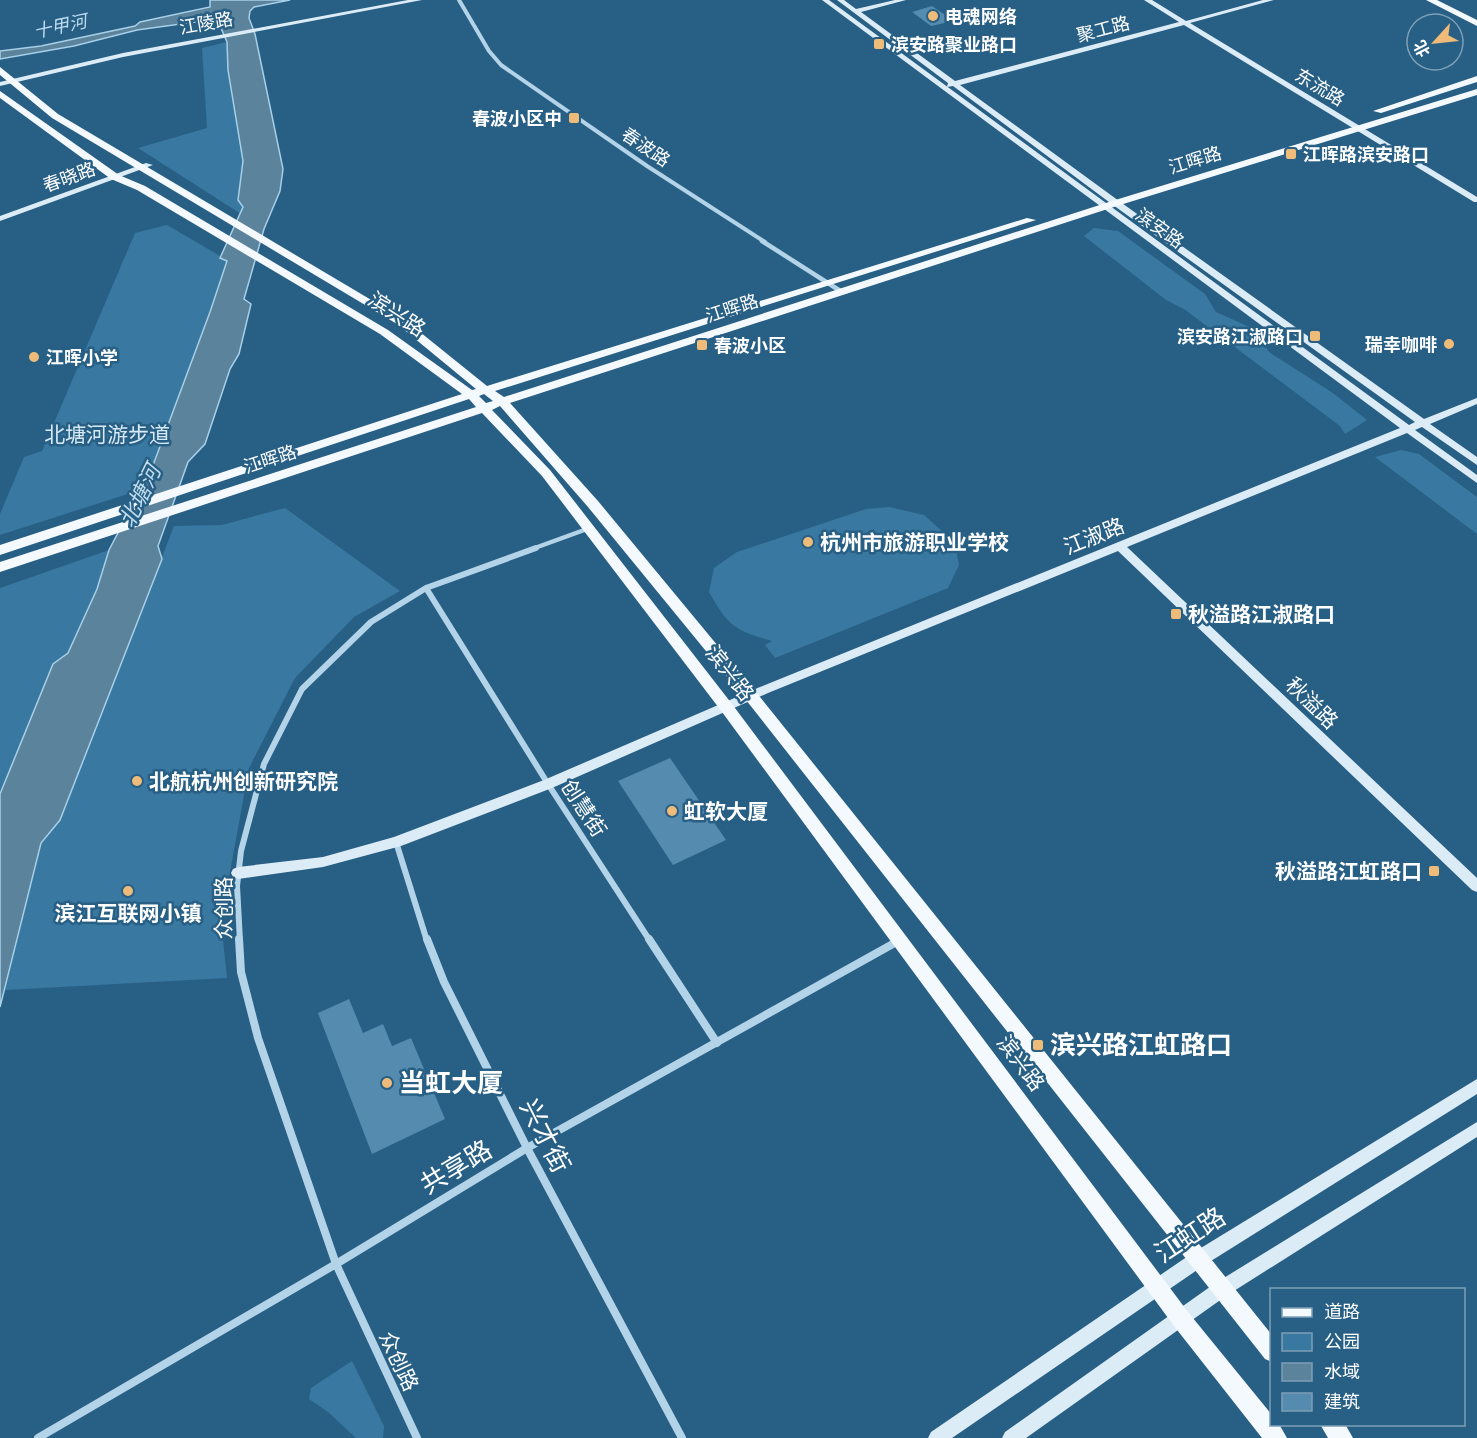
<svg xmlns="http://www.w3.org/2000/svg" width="1477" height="1438" viewBox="0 0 1477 1438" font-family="Poppins,'Noto Sans SC',sans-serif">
<rect width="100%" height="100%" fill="#285f85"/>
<path fill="#3978a1" d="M227,42l1,28 15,91 -5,39 5,7 -2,7 -103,-66 69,-20 -5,-80z
M167,225l60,35 -17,52 -58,156 -15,23 -137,44v-21l24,-57 18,-6 93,-218z
M1094,228l24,3 87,63 11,18 38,17 15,23 64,41 34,27 -22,14 -5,-8 -156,-117 -18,-9 -82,-64z
M1401,450l18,4 58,43v37l-102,-77z
M889,507l35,8 20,18 12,16 3,16 -11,23 -173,70 -10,-13 7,-4c-38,-11 -43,-14 -63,-49l5,-24 23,-16 129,-43z
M285,508l115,83 -46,26 -59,61 -46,90 -28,153 6,57 -222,12 36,-147 19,-23 114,-294 48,-1z
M109,550l-12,39 -29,65 -15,10 -53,130v-206z
M352,1361l32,65 -1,12h-27l-28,-26 -19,-13 2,-11z"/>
<path fill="#5c839c" stroke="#a7cfe8" stroke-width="1.5" d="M210,0h80l-36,7 -4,4 -1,7 6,16 28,135 -3,22 -16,38 -20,70 7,5 -12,50 -9,15 -25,75 -17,18 -30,84 4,13 -102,261 -19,23 -41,164v-213l53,-130 15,-11 29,-64 12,-39 43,-82 58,-156 17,-51 -7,-3 23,-51 -5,-7 5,-39 -15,-91 -1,-28 -10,-23 -80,11 -63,16 -74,13v-8l41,-5 94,-20 5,-4 70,-15z"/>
<path fill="#548baf" d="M932,6l22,15 -23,5 -19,-14z
M670,758l56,82 -53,25 -55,-84z
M349,999l14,34 20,-9 9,22 19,-8 34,81 -73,35 -54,-141z"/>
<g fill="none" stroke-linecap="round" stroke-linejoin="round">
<path stroke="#b3d3e8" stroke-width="4" d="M459,0l30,51 12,14 146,101 118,76"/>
<path stroke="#b3d3e8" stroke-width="4.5" d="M762,241l80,51
M532,549l55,-20"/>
<path stroke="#b3d3e8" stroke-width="6" d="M426,588l122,196 102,157
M396,842l31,99
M240,941l-3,-55 4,-35 23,-87 38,-75 69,-67 55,-34 110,-40"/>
<path stroke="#b3d3e8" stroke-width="8" d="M239,939l2,33 17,66 78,226 81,174
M427,939l17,43 83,166 155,290
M649,939l68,104
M38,1438l298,-174 191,-116 373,-208"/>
<path fill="#dcecf7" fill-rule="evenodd" d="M408,0h14l-299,57 -123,29v-4l123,-29z
M822,0h7l580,425 6,-3 -302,-217 -160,-119 -6,1 1,-4 -111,-83h7l12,9 39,-9h11l-45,12 94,69 224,-59 -35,-22h8l34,21 77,-21h11l-84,23 287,174v5h-3l-290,-177 -224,60 159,116 305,218 53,-21v6l-47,20 47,33v8l-55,-38 -7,3 62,45v8l-70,-50 -280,114 350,331v14l-5,-2 -354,-339 -350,142 -216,95 -151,58 -78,21 -85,12 -5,-2 -2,-4 2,-4 5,-2 85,-10 71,-20 150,-57 216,-93 640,-259z
M146,163l7,2 -153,56v-5z
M1477,1079v15l-274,172 -251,172h-24l3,-6 260,-178z
M1477,1122v15l-251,159 -200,142h-24l3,-6 209,-148z"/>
<path fill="#f4f9fe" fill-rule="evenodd" d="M1426,0h11l40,20v6z
M0,67l58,47 347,206 82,66 540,-168 9,2 -541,171 9,6 608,-196 365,-112v6l-357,110 -610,198 88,98 158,191 516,643v27l-7,-3 -519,-659 -158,-193 -88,-101 -8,4 58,60 182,234 456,608 84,103v9h7l8,14h-25l-88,-112 -452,-614 -180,-236 -60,-63 -482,159v-10l476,-155 -7,-8 -469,156v-10l462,-151 -82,-60 -243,-144 -26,-11 -111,-81v-7l119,84 26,11 243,144 84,60 4,-1 -79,-65 -345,-206 -52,-43zM484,394l9,7 -7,2 -7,-7z
M1477,76v6l-96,31 -8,-2z
M1320,1424h25l8,14h-25z"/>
</g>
<g fill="#efbb79" stroke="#285f85" stroke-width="2">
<circle cx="933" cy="16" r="6"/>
<rect x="873" y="38" width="12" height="12" rx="3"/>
<rect x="568" y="112" width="12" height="12" rx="3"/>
<rect x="1285" y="148" width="12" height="12" rx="3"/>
<rect x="1309" y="330" width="12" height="12" rx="3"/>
<circle cx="1449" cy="344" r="6"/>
<rect x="696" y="339" width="12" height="12" rx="3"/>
<circle cx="34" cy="357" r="6"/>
<circle cx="808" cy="542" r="6"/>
<rect x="1170" y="608" width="12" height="12" rx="3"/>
<circle cx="137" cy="781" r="6"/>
<circle cx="672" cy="811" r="6"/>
<rect x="1428" y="865" width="12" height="12" rx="3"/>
<circle cx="128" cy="891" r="6"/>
<rect x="1032" y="1039" width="12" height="12" rx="3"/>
<circle cx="387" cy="1083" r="6"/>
</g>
<g text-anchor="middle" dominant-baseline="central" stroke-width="5" stroke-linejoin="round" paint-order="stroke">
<g font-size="18" font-weight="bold" fill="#fff" stroke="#285f85" text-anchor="start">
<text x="945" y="16">电魂网络</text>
<text x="891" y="44">滨安路聚业路口</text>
<text x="562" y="118" text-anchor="end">春波小区中</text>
<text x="1303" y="154">江晖路滨安路口</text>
<text x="1303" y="336" text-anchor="end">滨安路江淑路口</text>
<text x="1437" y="344" text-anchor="end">瑞幸咖啡</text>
<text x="714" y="345">春波小区</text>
<text x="46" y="357">江晖小学</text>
</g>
<g font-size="18" fill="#fff" stroke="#285f85">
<text transform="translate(206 23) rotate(-10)">江陵路</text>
<text transform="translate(1103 29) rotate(-15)">聚工路</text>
<text transform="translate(1320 87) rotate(31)">东流路</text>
<text transform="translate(646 147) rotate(34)">春波路</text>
<text transform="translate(1195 160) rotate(-17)">江晖路</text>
<text transform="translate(69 177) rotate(-20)">春晓路</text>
<text transform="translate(1160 228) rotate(36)">滨安路</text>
<text transform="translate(732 308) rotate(-18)">江晖路</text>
<text transform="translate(270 459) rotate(-18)">江晖路</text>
</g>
<g font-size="18" font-style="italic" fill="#bedcef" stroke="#285f85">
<text transform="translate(60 26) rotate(-12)">十甲河</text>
</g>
<g font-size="21" fill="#fff" stroke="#285f85">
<text transform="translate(397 314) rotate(33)">滨兴路</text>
<text transform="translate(1094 536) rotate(-22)">江淑路</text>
<text transform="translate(730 673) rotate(52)">滨兴路</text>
<text transform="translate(1312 703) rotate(44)">秋溢路</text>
<text transform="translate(584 808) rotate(57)">创慧街</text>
<text transform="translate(223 908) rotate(-90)">众创路</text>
<text transform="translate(1021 1063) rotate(53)">滨兴路</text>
<text transform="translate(399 1361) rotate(65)">众创路</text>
</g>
<g font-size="21" fill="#d6e9f6" stroke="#285f85">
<text x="107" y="434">北塘河游步道</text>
</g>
<g font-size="21" font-weight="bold" fill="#fff" stroke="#285f85" text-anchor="start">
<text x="820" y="542">杭州市旅游职业学校</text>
<text x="1188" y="614">秋溢路江淑路口</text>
<text x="149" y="781">北航杭州创新研究院</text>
<text x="684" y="811">虹软大厦</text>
<text x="1422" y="871" text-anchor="end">秋溢路江虹路口</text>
<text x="128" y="913" text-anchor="middle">滨江互联网小镇</text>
</g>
<g font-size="22" font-style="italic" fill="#bedcef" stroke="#285f85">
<text transform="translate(140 496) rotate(-64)">北塘河</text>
</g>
<g font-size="26" font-weight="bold" fill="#fff" stroke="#285f85" text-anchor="start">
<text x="1050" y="1045">滨兴路江虹路口</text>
<text x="399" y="1083">当虹大厦</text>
</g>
<g font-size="26" fill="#fff" stroke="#285f85">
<text transform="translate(545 1136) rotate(63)">兴才街</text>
<text transform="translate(456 1167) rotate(-31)">共享路</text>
<text transform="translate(1190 1235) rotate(-33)">江虹路</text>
</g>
</g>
<rect x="1270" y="1288" width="195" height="138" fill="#285f85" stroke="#7e9fb6" stroke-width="1.5"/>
<rect x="1282" y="1308" width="30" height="9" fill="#f4f9fe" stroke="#7e9fb6" stroke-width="1.5"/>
<text x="1324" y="1318" font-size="18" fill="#ffffff">道路</text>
<rect x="1282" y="1333" width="30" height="18" fill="#3978a1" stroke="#7e9fb6" stroke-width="1.5"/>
<text x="1324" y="1348" font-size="18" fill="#ffffff">公园</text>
<rect x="1282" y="1363" width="30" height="18" fill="#5c839c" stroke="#7e9fb6" stroke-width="1.5"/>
<text x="1324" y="1378" font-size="18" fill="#ffffff">水域</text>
<rect x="1282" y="1393" width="30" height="18" fill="#548baf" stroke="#7e9fb6" stroke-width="1.5"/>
<text x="1324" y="1408" font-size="18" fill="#ffffff">建筑</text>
<g transform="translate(1435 42) rotate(243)"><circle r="28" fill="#285f85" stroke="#7e9fb6" stroke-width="1.5"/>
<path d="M0-4.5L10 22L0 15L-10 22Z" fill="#efbb79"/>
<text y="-9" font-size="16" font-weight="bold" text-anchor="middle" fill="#ffffff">北</text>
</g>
</svg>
